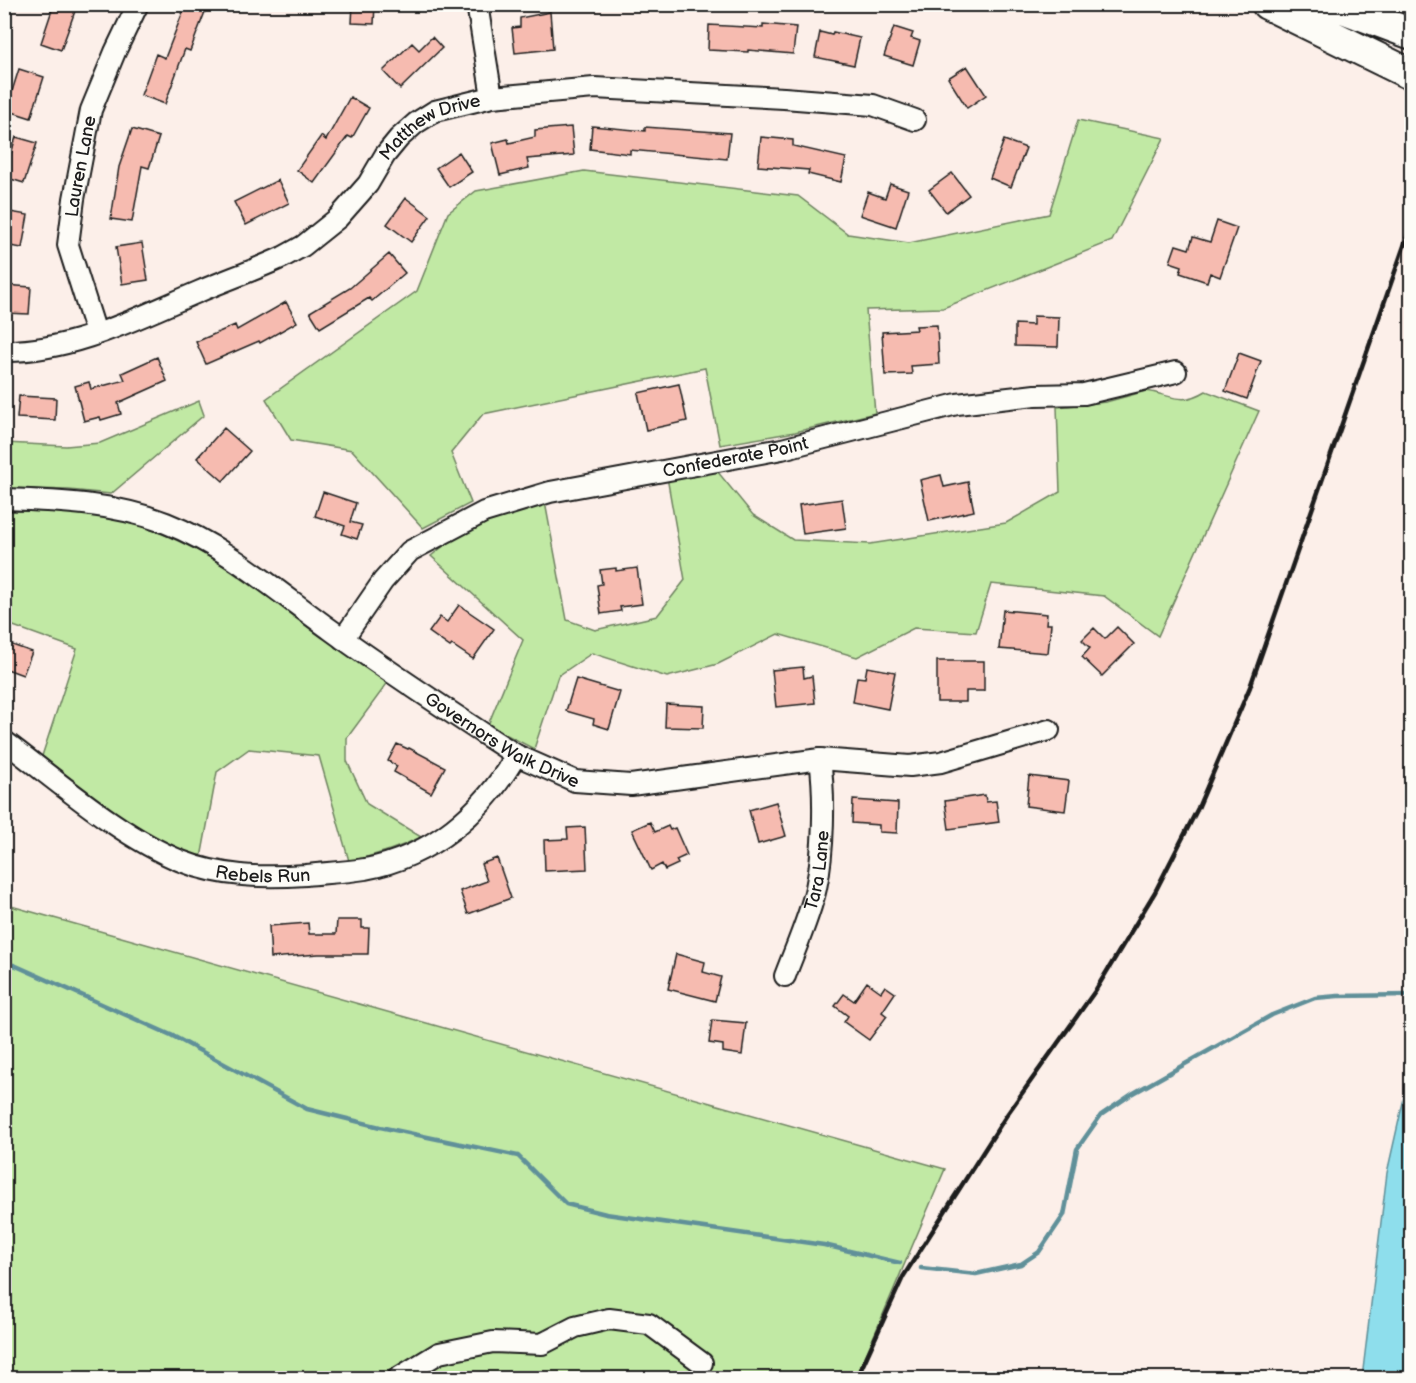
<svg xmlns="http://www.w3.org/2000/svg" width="1416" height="1383" viewBox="0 0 1416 1383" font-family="'Balsamiq Sans',sans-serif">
<rect width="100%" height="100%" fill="#fcefe9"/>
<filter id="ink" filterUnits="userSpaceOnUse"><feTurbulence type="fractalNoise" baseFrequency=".0167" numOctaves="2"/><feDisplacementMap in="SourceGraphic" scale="12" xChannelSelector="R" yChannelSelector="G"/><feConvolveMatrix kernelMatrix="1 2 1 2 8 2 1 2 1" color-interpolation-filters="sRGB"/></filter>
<g filter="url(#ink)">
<path fill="#c1e9a4" stroke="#6e8260" stroke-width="1.5" d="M1078,120l86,18 -52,103 -169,67 -77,2 9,103 -80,19 -75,13 -15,-77 -222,46 -32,39 20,50 -48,25 -71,-78 -61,-10 -25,-41 151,-108 31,-78 28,-22 108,-20 214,25 50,38 61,9 140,-29z
M1146,391c25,4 36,15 60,0l53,20 -101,225 -54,-40 -113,-12 -15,48 -62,-4 -57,29 -79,-23 -60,30 -51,13 -75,-24 -34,23 -24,73 -46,-24 35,-85 -92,-84 29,-23 30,-16 55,-15 22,118 28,10 62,-14 28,-36 -18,-103 46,-11 40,49 40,25 77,4 136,-21 54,-31 -3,-85 49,-5z
M199,401l5,14 -93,79 -42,-4 -64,-2v-45l61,3 34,-3z
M5,511c33,0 67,0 101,5 37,7 73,24 106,42l177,123 -42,57v23l20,43 54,33c-24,12 -46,19 -72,24l-30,-105 -70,-7 -32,23 -16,86c-62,-21 -109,-62 -159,-102l35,-107 -72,-26z
M4,904l941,265 -89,209h-851z"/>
<path fill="#8edeec" stroke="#609099" stroke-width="1.5" d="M1411,1067v311h-49l25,-205z"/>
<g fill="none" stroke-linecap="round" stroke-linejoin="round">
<path stroke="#609099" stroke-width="4.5" d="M4,965h10l157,70 136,74 73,18 138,29 48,48 40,10 218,31 76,18
M921,1268l55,6 45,-10 18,-12 25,-37 13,-66 24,-34 31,-21 140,-79 43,-17 23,-2 74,-1"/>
</g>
<path fill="#f6bbb0" stroke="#1c1c1c" stroke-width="1.5" d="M54,4l21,7 -14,39 -20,-7z
M186,4h22l-18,47 -5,-2 -20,55 -24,-9 15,-41 9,4z
M353,4h22l-1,20 -22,-1z
M550,12l3,37 -38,4 -3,-25 8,-1v-9z
M763,24l33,3 -3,27 -45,-4v2l-40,-2 1,-25 54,3z
M894,27l19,6 -2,5 9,3 -7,24 -29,-9z
M820,32l12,3 1,-3 27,6 -6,27 -39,-8z
M432,37l10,11 -42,41 -17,-18 29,-28 7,7z
M967,66l19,29 -19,13 -19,-30z
M19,69l25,8 -13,41 -25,-8z
M350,97l19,11 -17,30 -4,-2 -34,47 -17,-13 24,-34 5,4z
M592,126l53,5v-4l85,6 -3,26 -97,-9v4l-40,-5z
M571,127l3,28 -47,4 2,9 -29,7 -8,-32 16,-4 1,4 26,-6v-7z
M132,129l27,8 -10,31 -7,-2 -10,56 -21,-3 8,-52z
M16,137l21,6 -13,40 -20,-6z
M761,137l32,3v6l53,12 -5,24 -33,-8 1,-4 -51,-4z
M1004,140l22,8 -15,39 -21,-9z
M459,152l13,20 -23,15 -13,-19z
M952,173l17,22 -23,17 -17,-22z
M278,180l11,23 -43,22 -12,-23z
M890,184l18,6 -12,37 -36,-12 8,-23 17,6z
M406,198l24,18 -19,26 -24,-18z
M4,211l24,4 -6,33 -18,-3z
M1217,221l20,7 -17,49 -10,-4 -3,9 -27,-9 2,-7 -12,-4 6,-17 13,4 4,-12 17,5z
M142,243l6,37 -26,4 -6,-37z
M389,254l16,19 -33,28 -3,-3 -49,30 -10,-16 40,-24z
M4,285l27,2 -2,27 -25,-1z
M286,302l11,20 -37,21 -1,-2 -53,23 -10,-22 39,-17 2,5z
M1033,316l26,1 -1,30 -43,-1v-22l18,1z
M937,325l2,39 -28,2 1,8 -27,1 -3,-43 35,-2 -1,-4z
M1239,353l22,8 -14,38 -22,-8z
M157,357l10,24 -49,22 3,11 -20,6 -1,-3 -16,4 -9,-35 14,-4 2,7 34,-9 -3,-7z
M679,384l8,37 -41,9 -8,-37z
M19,396l37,2 -1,22 -38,-2z
M224,428l26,23 -27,30 -26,-23z
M941,475l3,12 24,-5 6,29 -45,10 -9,-41z
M323,492l33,11 -6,19 12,3 -5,14 -15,-5 3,-8 -30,-10z
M842,499l4,29 -43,6 -4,-29z
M616,568v3l21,-3 5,36 -22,3 1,4 -20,3 -4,-29 5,-1 -2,-14z
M459,605l35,24 -21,30 -21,-14 -2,2 -21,-15 11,-15 7,5z
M1003,610l44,4 -1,10h5l-3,29 -49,-4z
M1117,627l17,17 -32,32 -20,-19 8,-9 -8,-8 12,-12 11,11z
M4,642l28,10 -9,23 -19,-7z
M937,661h47v30h-18v11h-29z
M803,667l1,11 8,-2 3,27 -39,4 -4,-37z
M867,667l28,5 -7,37 -35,-7 4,-25 8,1z
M576,679l44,13 -11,37 -16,-5 1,-5 -28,-8z
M666,704l38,2 -1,22 -38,-1z
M397,744l11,5 1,-1 36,19 -14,26 -37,-21 3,-6 -9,-5z
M1029,776l40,5 -4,30 -39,-5z
M985,795l1,7 10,-1 3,21 -50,7 -4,-28z
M853,800l45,3 -1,30 -18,-1v-7l-27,-2z
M776,802l10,34 -28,8 -9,-34z
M650,822l5,10 13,-6 2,4 5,-2 12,27 -11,5 2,4 -13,6 -3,-6 -11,6 -19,-40z
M585,827l2,42 -42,2 -1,-31 24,-1 -1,-11z
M497,858l14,40 -43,16 -8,-23 27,-10 -6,-17z
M337,920h25v8h7l-1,26h-50l-47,4 -2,-32 39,-3 1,11h27z
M676,954l29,8 -2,10 18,5 -6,24 -47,-12z
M867,982l14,10 4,-6 10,7 -13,19 5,4 -18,24 -25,-18 4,-6 -13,-10 9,-12 10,7z
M712,1020l34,3 -4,32 -19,-3v-7l-14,-2z"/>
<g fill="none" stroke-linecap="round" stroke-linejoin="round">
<g stroke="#1c1c1c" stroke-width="24">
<g id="minor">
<path d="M477,4l15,93"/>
<path id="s1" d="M96,333l-28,-88 6,-46 17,-89 24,-58 23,-48"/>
<path id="s2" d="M4,351c68,1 133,-33 194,-59 28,-12 57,-22 85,-35l20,-11 35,-28 30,-34 17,-29 14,-17 17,-15 19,-12 57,-14 102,-9 190,10 89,7 42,15"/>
<path id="s3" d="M4,499c55,2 110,4 162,24 61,24 112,69 165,107 52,38 107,74 162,110l23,15 59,26 56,4 189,-26 90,7 31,-4 108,-32"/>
<path id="s4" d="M343,639l40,-58 27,-30 74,-39 66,-20 232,-43 175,-45 78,-9 49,-1 92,-22"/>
<path id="s5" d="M4,741c54,40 115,95 177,120 40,16 83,17 125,14 20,-2 40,-3 59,-6 66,-12 119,-57 151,-114"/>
<path id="s6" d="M785,976c10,-27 25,-60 31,-88 8,-36 9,-92 4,-129"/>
<path d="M398,1378l41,-25 54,-11 49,2 33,-17 34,-8 40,5 53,39"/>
</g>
</g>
<g stroke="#1c1c1c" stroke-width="34">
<path id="highway" d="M1267,4l145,71
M1332,4l80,30"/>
</g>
<use href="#minor" stroke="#fdfcf7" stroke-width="20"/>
<use href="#highway" stroke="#fdfcf7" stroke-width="30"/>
<path stroke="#1c1c1c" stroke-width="4.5" d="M857,1378l46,-101 105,-164 87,-122 60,-99 43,-84 52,-121 162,-464"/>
</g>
</g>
<g text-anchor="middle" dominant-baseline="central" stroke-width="5" stroke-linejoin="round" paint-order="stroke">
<g font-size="18" fill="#1c1c1c" stroke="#fdfcf7">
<text stroke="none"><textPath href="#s2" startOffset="498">Matthew Drive</textPath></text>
<text stroke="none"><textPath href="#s1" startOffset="172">Lauren Lane</textPath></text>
<text stroke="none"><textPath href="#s4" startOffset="452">Confederate Point</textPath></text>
<text stroke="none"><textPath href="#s3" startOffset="566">Governors Walk Drive</textPath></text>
<text stroke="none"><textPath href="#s6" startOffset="111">Tara Lane</textPath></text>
<text stroke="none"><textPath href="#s5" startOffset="298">Rebels Run</textPath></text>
</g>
</g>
<rect width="1416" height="1383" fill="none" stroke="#fdfcf7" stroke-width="24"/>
<rect x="12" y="12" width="1392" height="1359" fill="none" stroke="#1c1c1c" stroke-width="2" filter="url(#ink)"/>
</svg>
